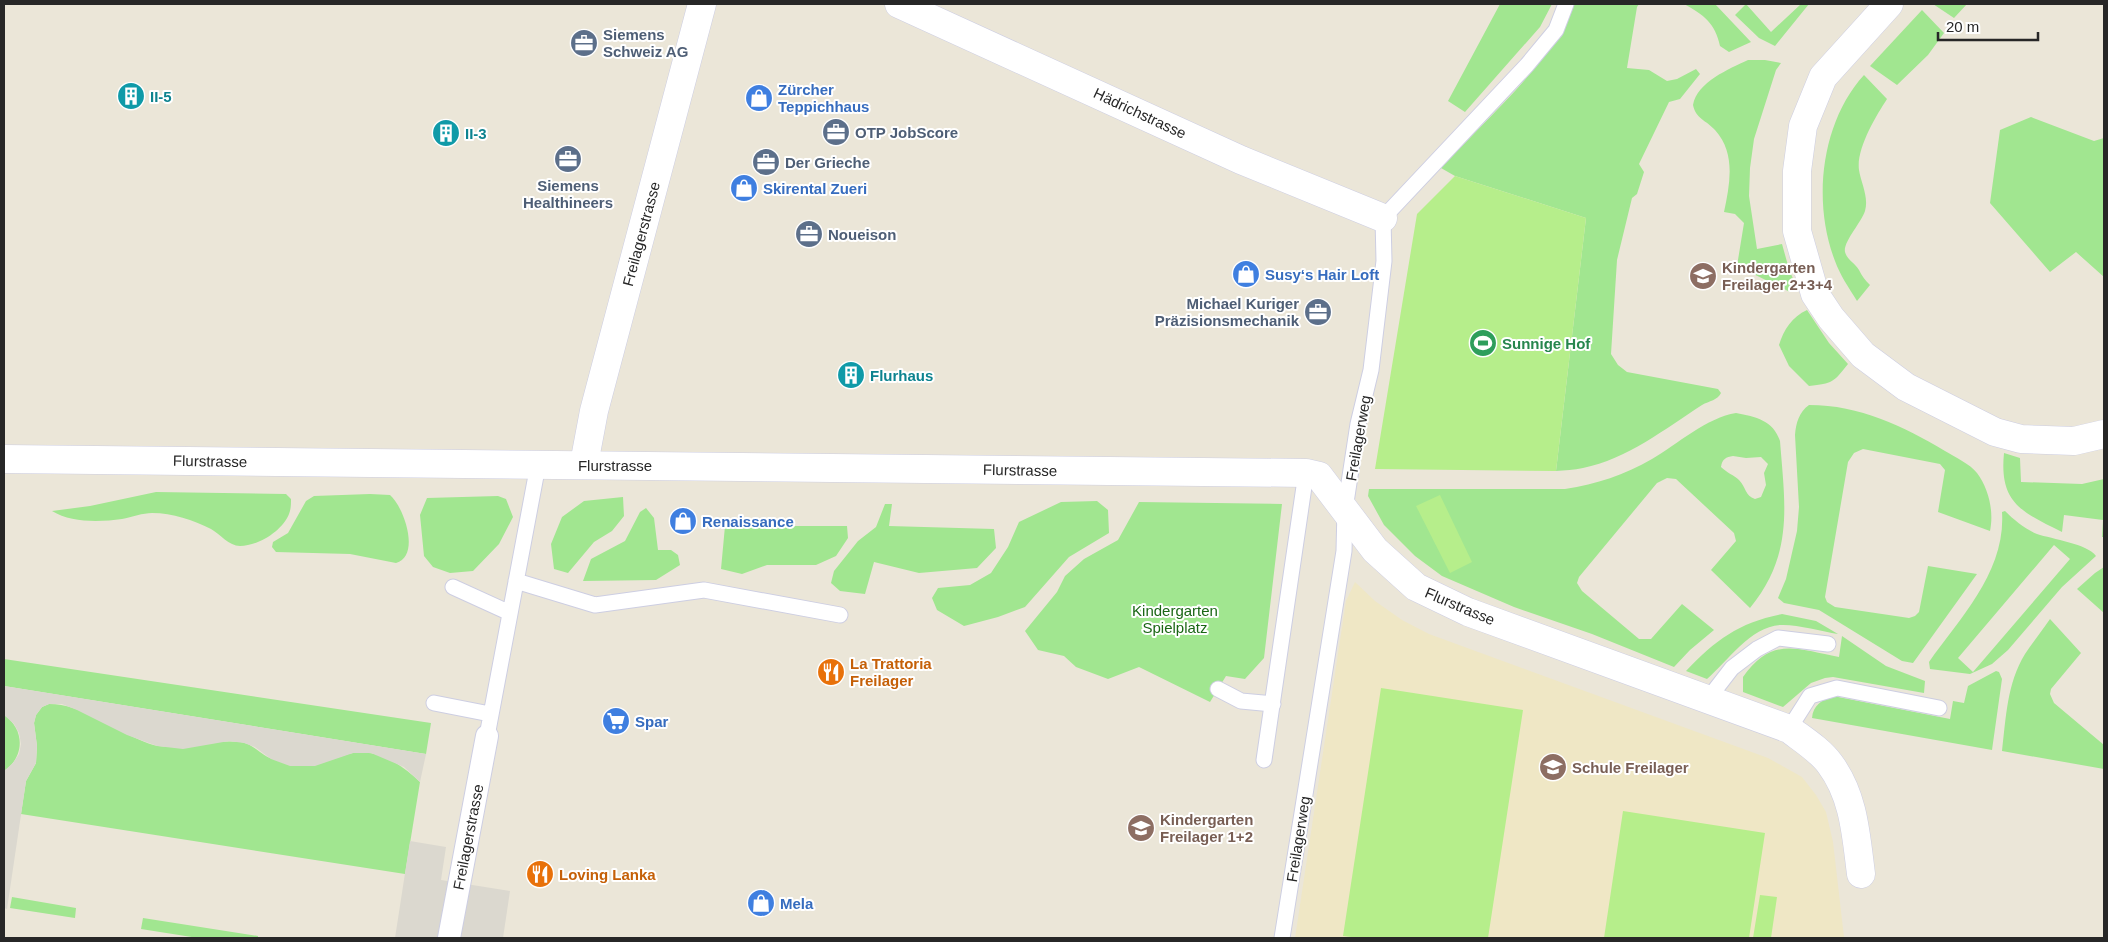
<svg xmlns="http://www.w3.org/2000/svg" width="2108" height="942" viewBox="0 0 2108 942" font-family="Arial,sans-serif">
<rect width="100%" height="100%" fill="#ebe6d8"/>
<path fill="#efe7c5" d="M1355,582l20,19 27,19 27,14 339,124 34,19 14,18 10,17 7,30 11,95 -549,1 51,-337z"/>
<path fill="#a1e690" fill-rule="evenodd" d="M1500,4h52l-12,23 -75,85 -17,-11z
M1574,4h65l-2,3 -10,61 22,2 18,11 10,-2 19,-10 4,5 -20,25 -11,3 -30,62 5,8 -7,22 -5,4 -15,62 -6,94 7,11 9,7 91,17 3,4c-3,7 -12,8 -19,12 -37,24 -75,54 -119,63 -9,2 -18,2 -27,3l30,-253 -131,-42 -14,-8c41,-45 114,-108 133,-164z
M1684,4h31l36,38 -22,10 -9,-6c-5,-23 -16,-31 -36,-42z
M1746,4l25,28 30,-28h8l-34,42 -16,-8 -24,-23z
M1933,4h34l-13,14z
M1922,10l22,23 -16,22 -31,30 -27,-19z
M1748,60h17l16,3 -5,7 -22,69 -4,29 -1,28 8,53 25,-5 7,25 7,17 -6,6 -53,-26 7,-43 -9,-9 -11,-2c6,-28 12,-59 -9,-82 -9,-10 -19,-11 -22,-25 4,-23 36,-36 55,-45z
M1864,75l23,24c-11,17 -31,50 -28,71 2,13 10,27 6,41 -4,12 -22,31 -20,41 2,8 10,11 14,18 3,6 6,10 11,15l-13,16c-8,-13 -17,-26 -22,-40 -23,-59 -14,-139 29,-186z
M2031,117l63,24 10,-3v139l-28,-25 -26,20 -60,-69 10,-73z
M1807,310l22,33 19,21c-15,19 -15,19 -39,22l-20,-20 -10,-21c5,-16 13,-28 28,-35z
M1809,405c51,0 94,21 136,46 10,6 25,13 32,22 12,16 17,39 13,58l-52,-19 7,-42 -5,-6 -77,-15 -9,4 -6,9 -23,135 2,5 8,5 74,11 6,-2 4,-4 9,-46 49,8 -64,89 -11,-2 -83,-51 -35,-7 -6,-5 8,-19 11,-48 2,-24 -4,-72c1,-12 4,-23 14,-30z
M1736,413c20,4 37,7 44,28 5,65 14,113 -30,167l-39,-38 25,-29 -2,-8 -58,-54 -9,-1 -10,5 -78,94 -2,6 5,8 57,48h12l31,-35 32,26 -24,20 -16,17 -82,-33 -78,-27 -72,-31 -27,-20 -31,-31 -16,-29 1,-7h196c32,-5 59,-14 87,-30 24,-14 56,-42 84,-46zM1733,456l13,2 15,-1 7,7 -4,9 2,12 -5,12 -6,2c-10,-3 -9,-12 -16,-19 -5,-5 -12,-7 -18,-13 1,-8 5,-10 12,-11z
M2004,453l16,5 1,24 61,2 22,-5v58h-2l1,-17 -39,-5 -2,17c-40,-20 -63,-29 -58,-79z
M156,492l130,2 5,5c0,5 0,10 -2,15 -6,16 -30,32 -49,32 -11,0 -20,-12 -29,-17 -18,-9 -38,-16 -59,-16 -9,0 -20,4 -30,6 -22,3 -51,4 -70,-8l38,-5z
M370,494l20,1c14,12 31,61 6,68l-46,-9 -74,-2 -4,-5 1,-5 15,-9 18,-32 8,-5z
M498,496l8,3 7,18 -14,27 -26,27 -23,2 -17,-6 -9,-11 -4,-41 7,-17z
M623,497l1,19 -12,15 -18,11 -26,31 -14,-4 -3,-25 11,-27 22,-16z
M1097,501l11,9 1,23 -40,24 -44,50 -27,10 -34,9 -27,-16 -5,-12 6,-10 32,-3 21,-12 17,-26 11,-25 42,-20z
M1139,502l143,2 -18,154 -19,21 -19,-3 -16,26 -71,-35 -31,12 -32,-12 -12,-11 -26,-6 -13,-19 32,-39 8,-16 19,-17 34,-19z
M885,504h7l-3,22 105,3 2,19 -19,20 -58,5 -45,-11 -9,32 -25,-3 -9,-8 3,-12 24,-30 18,-14z
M646,508l8,10 4,32h13l7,5 2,10 -24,15 -73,1 8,-22 34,-18 15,-29z
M2005,511c9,9 20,18 32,23 15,5 51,10 59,22l-34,31 -54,63 -16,14 -22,10 -40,-5 -1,-7c32,-45 77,-91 73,-150zM2054,545l16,14 -97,113 -15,-14z
M725,526h122l1,12 -12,18 -20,9h-49l-25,9 -21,-5z
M2104,567v46l-27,-24 18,-16z
M1782,614l34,7 22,13c-17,-3 -42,-10 -58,-9 -30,2 -52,36 -73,54l-21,-8c29,-31 54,-49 96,-57z
M2050,619l31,34 -30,36 -1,5 4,9 50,42v24l-102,-18c4,-33 5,-68 23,-97 8,-12 17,-23 25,-35z
M1842,636l44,30 39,15 -1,12 -91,-16 -8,1 -14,5 -28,24 -40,-15v-15c29,-41 53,-28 96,-20z
M4,659l427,64 -5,31 -422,-68z
M1996,671l3,1 3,7 -10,71 -180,-32c1,-13 10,-18 21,-22l117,23 3,-18 11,2 4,-17z
M49,704c33,0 61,24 91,36 5,2 12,5 18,6 27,3 56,-7 83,-4 13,2 23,16 33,17 20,0 41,1 61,-1 6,-1 12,-4 18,-5 27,-4 49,12 67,29l-15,92 -384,-60 5,-33 10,-18 1,-17 -3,-23 2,-8 6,-8z
M4,715c21,14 21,42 0,56z
M12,897l64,11 -1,10 -65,-10z
M143,918l115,18v2h-60l-57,-9z"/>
<path fill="#b6ee8b" d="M1455,176l131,42 -30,253 -181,-2 42,-255z
M1440,495l32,67 -22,11 -34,-67z
M1381,688l142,22 -35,228h-129l-16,-2z
M1623,811l142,22 -16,105h-145z
M1760,895l17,2 -6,41h-18z"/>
<path fill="#dbd8cf" d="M4,686l422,68 -6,28 -16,-15 -33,-14h-18l-38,13h-25l-19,-7 -16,-12 -11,-4 -15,-2 -46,8 -26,-3 -30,-11 -50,-25 -15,-6h-13l-7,3 -6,8 -2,8 3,23 -1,17 -10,18 -19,128 -3,-1v-137l9,-8 6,-9 2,-10 -2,-11 -5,-9 -10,-9z
M410,841l36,6 -5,33 69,11 -7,47h-108z"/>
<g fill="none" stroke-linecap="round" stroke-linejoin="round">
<g stroke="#cdcee2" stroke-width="17">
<path id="service" d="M516,581l79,24 109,-15 136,25
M453,587l57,26
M1218,689l23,12 32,3
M1708,699l24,-31 25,-19 21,-11 50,6
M434,703l56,11
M1789,729l21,-33 27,-8 102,20
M487,736l51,-271
M1264,760l42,-287
M1282,938l62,-387 1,-42 13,-85 13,-54 13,-109 -1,-43 144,-153 29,-35 10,-26"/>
</g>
<g stroke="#cdcee2" stroke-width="24">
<path id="pedestrian" d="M449,938l38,-202"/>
</g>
<g stroke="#cdcee2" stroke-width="29">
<path id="minor" d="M899,4l342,156 142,58
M1889,4l-66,73 -20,49 -6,45v60l18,63 16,24 32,37 43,32 89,45 26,7 53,2 30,-7
M4,459l1302,14 13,3 56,74 41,37 52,25 321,117c13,10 31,21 41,35 24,32 26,71 31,110
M584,464l10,-53 108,-407"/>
</g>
<use href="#service" stroke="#fff" stroke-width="15"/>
<use href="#pedestrian" stroke="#fff" stroke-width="22"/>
<use href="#minor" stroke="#fff" stroke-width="28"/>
</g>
<defs>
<g id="office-disc" transform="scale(1.4375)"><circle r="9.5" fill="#5c6f8a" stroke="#fff"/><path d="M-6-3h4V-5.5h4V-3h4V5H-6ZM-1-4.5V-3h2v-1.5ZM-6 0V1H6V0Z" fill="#fff"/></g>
<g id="building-disc" transform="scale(1.4375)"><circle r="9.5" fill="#0f9aa8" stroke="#fff"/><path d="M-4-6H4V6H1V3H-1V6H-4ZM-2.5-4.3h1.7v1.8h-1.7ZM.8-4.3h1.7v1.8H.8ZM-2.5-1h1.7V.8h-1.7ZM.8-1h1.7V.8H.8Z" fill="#fff"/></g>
<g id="shop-disc" transform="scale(1.4375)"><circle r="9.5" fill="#3f7fe0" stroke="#fff"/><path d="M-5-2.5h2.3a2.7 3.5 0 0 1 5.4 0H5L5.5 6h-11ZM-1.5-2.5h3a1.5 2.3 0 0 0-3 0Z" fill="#fff"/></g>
<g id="school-disc" transform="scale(1.4375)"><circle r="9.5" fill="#8d6e63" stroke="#fff"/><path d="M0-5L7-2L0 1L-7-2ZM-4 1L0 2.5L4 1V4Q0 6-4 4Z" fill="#fff"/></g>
<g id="stadium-disc" transform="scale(1.4375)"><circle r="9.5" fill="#2e9e5b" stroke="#fff"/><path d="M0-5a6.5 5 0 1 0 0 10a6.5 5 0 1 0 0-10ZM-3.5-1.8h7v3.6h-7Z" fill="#fff"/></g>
<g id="restaurant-disc" transform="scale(1.4375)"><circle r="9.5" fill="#e8710a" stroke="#fff"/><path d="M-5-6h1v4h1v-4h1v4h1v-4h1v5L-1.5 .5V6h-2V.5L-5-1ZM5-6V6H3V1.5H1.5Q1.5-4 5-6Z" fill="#fff"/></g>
<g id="supermarket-disc" transform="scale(1.4375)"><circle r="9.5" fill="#3f7fe0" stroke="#fff"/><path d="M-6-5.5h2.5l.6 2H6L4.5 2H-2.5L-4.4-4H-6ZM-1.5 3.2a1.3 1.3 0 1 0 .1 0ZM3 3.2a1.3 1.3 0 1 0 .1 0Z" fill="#fff"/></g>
</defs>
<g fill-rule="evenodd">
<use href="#office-disc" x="584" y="43"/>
<use href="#building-disc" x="131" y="96"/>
<use href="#shop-disc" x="759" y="98"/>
<use href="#office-disc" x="836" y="132"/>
<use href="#building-disc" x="446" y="133"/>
<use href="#office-disc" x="568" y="159"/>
<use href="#office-disc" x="766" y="162"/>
<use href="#shop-disc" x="744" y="188"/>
<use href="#office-disc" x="809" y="234"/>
<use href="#shop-disc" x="1246" y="274"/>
<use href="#school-disc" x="1703" y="276"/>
<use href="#office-disc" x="1318" y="312"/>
<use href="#stadium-disc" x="1483" y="343"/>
<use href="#building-disc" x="851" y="375"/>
<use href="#shop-disc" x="683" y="521"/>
<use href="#restaurant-disc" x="831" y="672"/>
<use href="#supermarket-disc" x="616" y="721"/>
<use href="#school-disc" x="1553" y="767"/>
<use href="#school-disc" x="1141" y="828"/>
<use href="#restaurant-disc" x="540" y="874"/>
<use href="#shop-disc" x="761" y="903"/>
</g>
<g text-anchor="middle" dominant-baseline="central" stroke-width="4" stroke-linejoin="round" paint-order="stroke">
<g font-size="15" font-weight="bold" fill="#4e5e75" stroke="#fff" text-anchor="start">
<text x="603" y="34">Siemens<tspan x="603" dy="17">Schweiz AG</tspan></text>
<text x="855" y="132">OTP JobScore</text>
<text x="785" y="162">Der Grieche</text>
<text x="568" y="185" text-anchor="middle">Siemens<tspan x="568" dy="17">Healthineers</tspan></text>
<text x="828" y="234">Noueison</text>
<text x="1299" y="303" text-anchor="end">Michael Kuriger<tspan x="1299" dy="17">Präzisionsmechanik</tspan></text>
</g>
<g font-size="15" font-weight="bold" fill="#366cbe" stroke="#fff" text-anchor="start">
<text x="778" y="89">Zürcher<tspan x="778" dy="17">Teppichhaus</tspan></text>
<text x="763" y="188">Skirental Zueri</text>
<text x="1265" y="274">Susy‘s Hair Loft</text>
<text x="702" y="521">Renaissance</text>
<text x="635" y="721">Spar</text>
<text x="780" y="903">Mela</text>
</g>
<g font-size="15" font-weight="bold" fill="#0d838f" stroke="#fff" text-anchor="start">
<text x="150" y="96">II-5</text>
<text x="465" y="133">II-3</text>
<text x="870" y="375">Flurhaus</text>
</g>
<g font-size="15" fill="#272727" stroke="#fff">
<text transform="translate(1140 113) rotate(25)">Hädrichstrasse</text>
<text transform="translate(641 234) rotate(-75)">Freilagerstrasse</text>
<text transform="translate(1358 438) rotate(-80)">Freilagerweg</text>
<text transform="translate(210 461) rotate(1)">Flurstrasse</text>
<text x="615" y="465">Flurstrasse</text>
<text transform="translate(1020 470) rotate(1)">Flurstrasse</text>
<text transform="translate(1460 606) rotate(23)">Flurstrasse</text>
<text transform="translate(468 837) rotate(-79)">Freilagerstrasse</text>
<text transform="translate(1298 839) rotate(-81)">Freilagerweg</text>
</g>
<g font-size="15" font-weight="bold" fill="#785e54" stroke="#fff" text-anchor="start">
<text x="1722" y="267">Kindergarten<tspan x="1722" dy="17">Freilager 2+3+4</tspan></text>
<text x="1572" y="767">Schule Freilager</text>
<text x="1160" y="819">Kindergarten<tspan x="1160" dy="17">Freilager 1+2</tspan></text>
</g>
<g font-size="15" font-weight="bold" fill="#27864d" stroke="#fff" text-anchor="start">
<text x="1502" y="343">Sunnige Hof</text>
</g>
<g font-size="15" fill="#1a6715" stroke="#fff">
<text x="1175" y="610">Kindergarten<tspan x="1175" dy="17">Spielplatz</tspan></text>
</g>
<g font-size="15" font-weight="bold" fill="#c56008" stroke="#fff" text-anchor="start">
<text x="850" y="663">La Trattoria<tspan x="850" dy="17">Freilager</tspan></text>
<text x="559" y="874">Loving Lanka</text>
</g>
</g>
<rect width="2108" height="942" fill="none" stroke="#272727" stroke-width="10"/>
<path d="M1938 32v8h100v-8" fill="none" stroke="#272727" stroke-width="2.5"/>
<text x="1946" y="32" font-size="15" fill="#272727" stroke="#ffffff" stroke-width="4" paint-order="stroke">20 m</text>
</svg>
